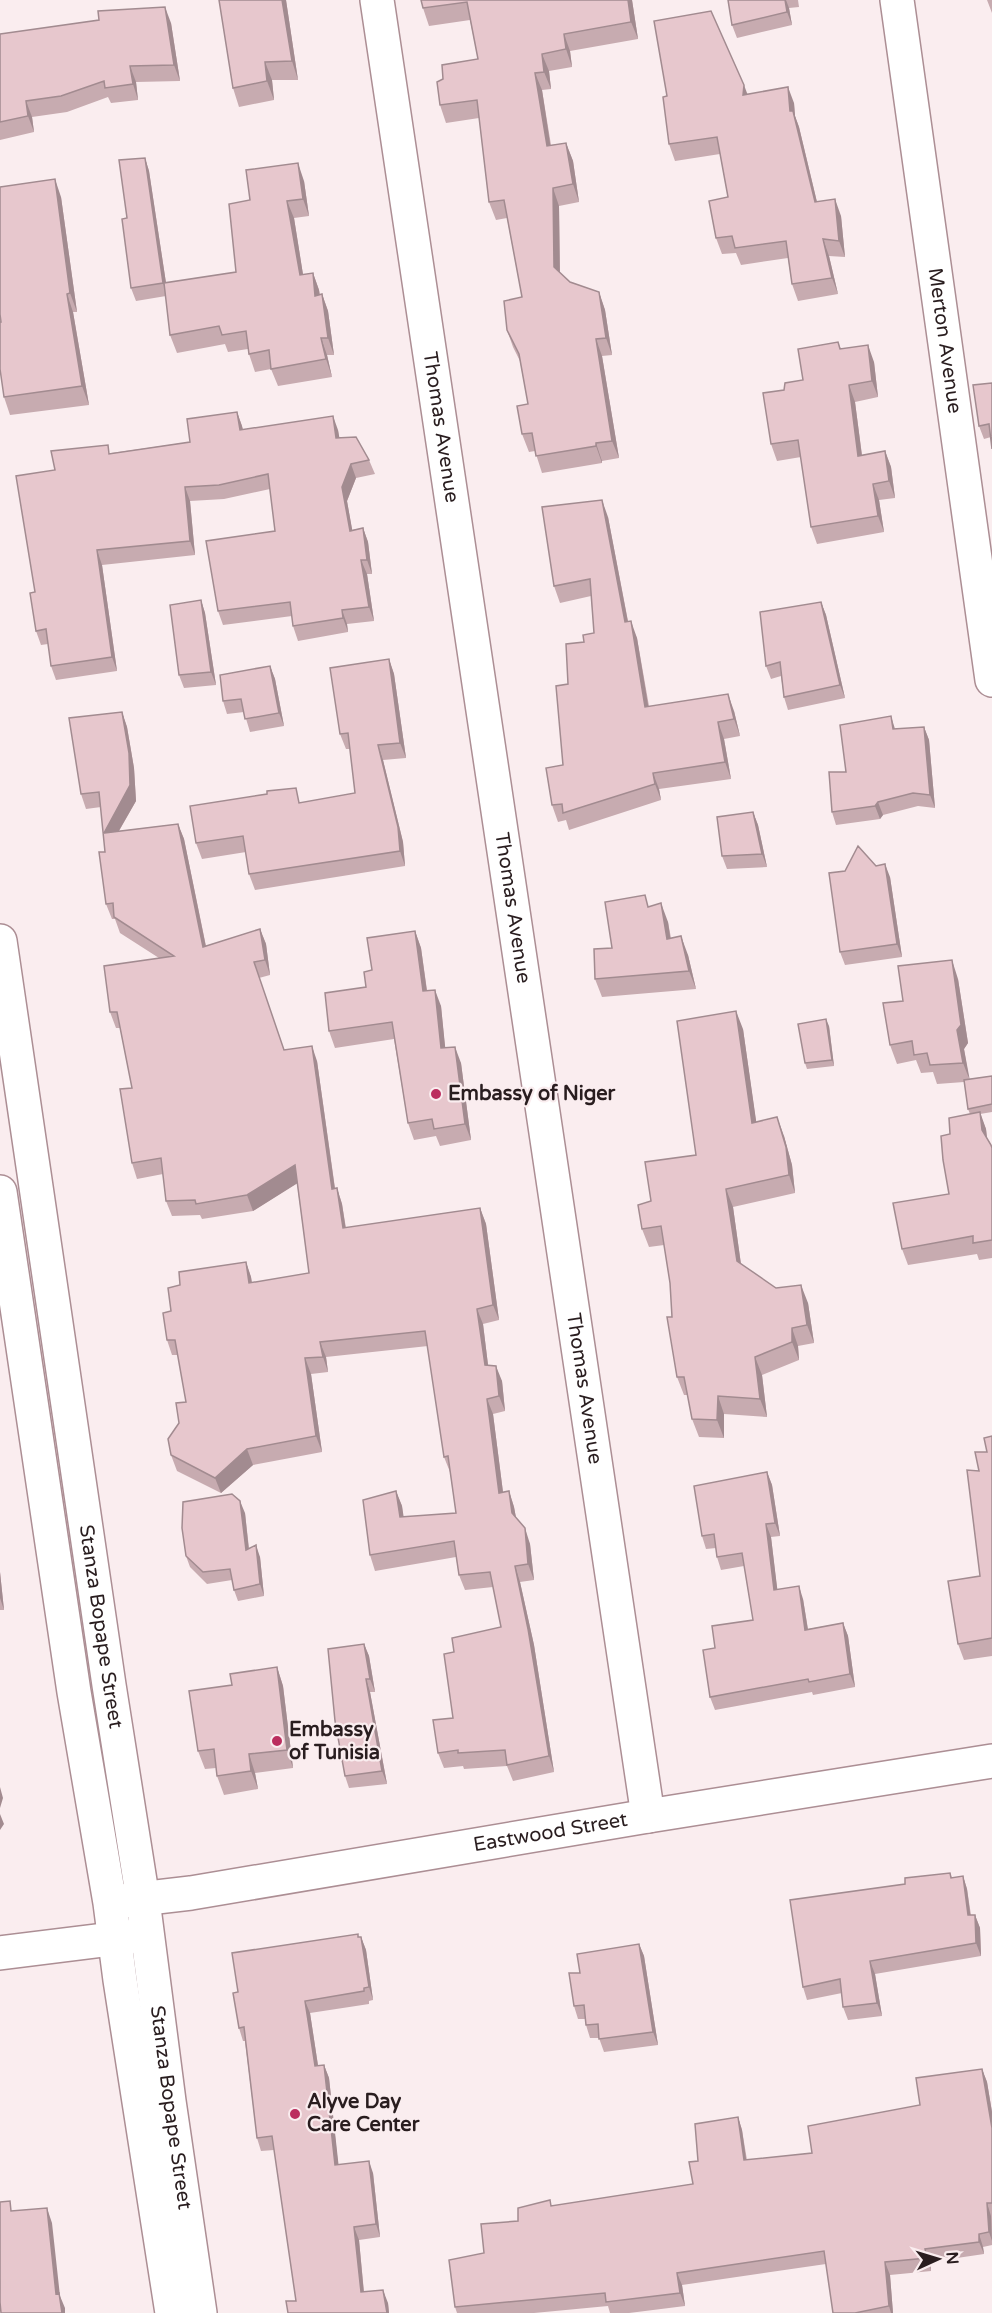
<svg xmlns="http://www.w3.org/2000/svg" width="992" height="2313" viewBox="0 0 992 2313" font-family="'Varela Round',sans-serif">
<rect width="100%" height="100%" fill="#faedef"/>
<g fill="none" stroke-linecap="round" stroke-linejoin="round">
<g stroke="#ac8e94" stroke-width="36">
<g id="street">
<path id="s1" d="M377,0l271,1816"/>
<path id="s2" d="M897,0l95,680"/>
<path id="s3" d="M114,1902l77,-9 457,-77 344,-55"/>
<path d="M0,1953l144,-18"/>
</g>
</g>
<g stroke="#ac8e94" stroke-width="36">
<g id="secondary">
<path id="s4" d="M0,941l109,744 34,215 26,201 31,212"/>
<path d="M0,1192l74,500 36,211 10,77 52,333"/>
</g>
</g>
<use href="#street" stroke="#fff" stroke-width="33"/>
<use href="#secondary" stroke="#fff" stroke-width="33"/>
</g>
<path fill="#c7abb0" d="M219,0h67l12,80h-26l2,20 -35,7 -6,-19z
M421,0h211l6,39 -68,12 2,16 -23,4 2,18 -9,1 9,55 15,-2 7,18 6,41 -20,4 1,67 10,9 29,10 6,18 7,45 -10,1 17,102 -17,3v2l-60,10 -7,-22 -6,1 -7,-18 6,-30 -8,-43 -7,-14 -6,-17 15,-33 -15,-79 -11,2 -7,-18 -10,-84 -33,5 -6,-18 3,-26 35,-20 -8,-39 -41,6 -6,-18z
M728,0h70l1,7 -10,1 3,17 -55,13 -5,-13z
M987,0h5v13z
M171,23l9,58 -44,1 2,18 -27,3 -3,-6 -41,15 -35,5 2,15 -34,8v-106z
M747,94l47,9 1,13 4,11 18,75 24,14 4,41 -16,-1 9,38 -40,7 -6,-17 -4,-26 -47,7 -5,-12 -14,1 -6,-16 12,-41 -8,-43 -45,7 -6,-17z
M145,158l4,13 17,112 70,-11 14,-72 54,-19 5,35 -15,2 9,57 10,-2 6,17 1,5 2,-1 6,17 6,44h-7l5,22 -54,9 -7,-17 -16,3 -6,-18 -1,-5 -20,3 -3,-8 -48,9 -7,-18 -4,-39 -30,5 -5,-13 -4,-70z
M61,197l16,115h-4l16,93 -79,10 -6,-18 -3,-75z
M838,342l3,7 33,13 4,35 -23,5 7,53 23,-4 6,16 4,31 -16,2 5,32 -67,12 -6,-17 -10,-70 -24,4 -6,-17 13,-54 19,-10z
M992,383l-1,54 -7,2 -5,-13z
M237,412l6,17 95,1 1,8 30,22 6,14 -19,4 -9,23 5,29 11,-2 5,14 4,32h-5l7,47 -27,3 1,8 -50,9 -5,-15 -1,-10 -69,9 -5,-14 57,-80 -5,-42 -46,10 -34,2 5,54 -93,10 15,106 -61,9 -5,-14 -3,-22 -7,1 -5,-14 -1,-39 20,-122 56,-17 79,-11z
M608,517l20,104 9,17 12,68 85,5 6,25 -16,3 7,40 -72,10 2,11 -92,30 -3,-10 -8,2 -6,-17 11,-40 5,-81 16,-42 10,-9 -3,-37 -31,7 -6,-17z
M201,600l4,13 11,72 -32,3 -5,-13z
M821,602l5,13 19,83 -57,12 -4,-13 -3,-21 -10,3 -5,-13z
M389,659l5,15 12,84 -23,2 20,82 2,24 -150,24 -6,-16 -3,-22 -44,7 -6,-16 105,-40 54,-10 -5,-44h-4l-6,-15z
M270,666l5,13 9,47 -34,6 -6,-20 -17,2 -4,-13z
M122,712l5,15 7,41 2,33 -17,30 59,-7 6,15 22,107 54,-17 6,15 4,31 -11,3 25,72 33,11 18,127h2l5,16 4,24 134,-20 6,16 13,96 -16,4 5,41 14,16 3,30 -12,3 10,78 6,-1 5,16 2,11 14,26 4,36 -14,2 14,63 20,127 -41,9 -6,-15 -43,3 -1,-3 -19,2 -6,-15 15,-35 1,-66 47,-25 -8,-40 -28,3 -6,-15 -3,-18 -81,14 -5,-16 26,-64 6,15 1,11 53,-4 -6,-41 -6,-15 -16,-111 -102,11 2,15 -17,2 11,78 -69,13 -32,28 -44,-22 -6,-16 15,-53 -8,-47h-6l-5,-15 4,-29 9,-26 66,-23 5,15 1,6 57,-10 -12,-90 -44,28 -51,8 -2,-4 -28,1 -6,-15 -3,-27 -26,5 -5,-16v-75l-12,-60h-4l-6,-16 49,-54 -39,-25 -5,-14h-3l-6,-15 -1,-52 -4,-45 -15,2 -5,-15z
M924,727l5,13 6,68 -17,-2 -35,9 -3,4 -44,6 -4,-13 14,-40 49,-43z
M753,812l5,13 9,42 -40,2 -5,-13z
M890,877l12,80 -57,8 -5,-13z
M649,906l19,16 3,16 17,17 8,34 -94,8 -7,-18 17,-31z
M415,931l6,17 6,42 14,16 4,42 16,15 10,77 -31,6 -4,-10 -22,4 -6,-17 -14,-84 -59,9 -6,-17 37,-44 6,-17z
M958,979l10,64 -4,6 5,30 23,-3v36l-12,2 6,15 1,9 5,8v112l-13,2 -2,-6 -69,11 -6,-16 47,-55 1,-60 20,-20 -2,-5 -4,-27 -27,2 -4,-12 -12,1 -5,-13 -19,4 -7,-19 13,-44z
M829,1026l5,40 -27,3 -2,-6z
M743,1029l13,93 28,14 8,29 3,28 -62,14 8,57 35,24 32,15 6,40 -16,3 1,14 -37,15 5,42 -43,-3v24l-25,-1 -7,-18 -4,-24h-4l-7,-18 -7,-94 -6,-38 -15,2 -7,-18 9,-28 45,-46z
M992,1436v220l-28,4 -6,-16 22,-68 -1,-105z
M767,1472l5,13 8,51 -9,1 6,52 26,10 5,30 35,-6 5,13 7,51 -42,8 -1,-3 -97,18 -5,-13 5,-49 38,-28 -9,-54 -23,4 -4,-13 -1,-9 -10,1 -4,-13z
M245,1513l4,35 11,9 4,39 -26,5 -4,-11 -2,-10 -25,4 -17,-17 -4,-11z
M0,1572l4,38h-4z
M364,1644l5,12 6,36h-5l17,92 -38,4 -4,-12z
M277,1667l6,19 10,82 -38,5 3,16 -34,6 -7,-19 -1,-8 -11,1 -7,-18 34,-66z
M950,1873l2,5 11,-2 4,13 4,26h4l5,13 1,28 -106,18 7,42 -34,4 -5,-13 -1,-14 -35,7 -4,-13 102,-103z
M359,1937h2l5,13 7,50 -4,1v3l-59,9 8,52h6l5,13 9,86 35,9 7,64 -21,3 5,52 24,11 1,10h-101l8,-12 -22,-151 -13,1 -4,-13 -12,-97h-2l-4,-13 -1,-36z
M639,1944l5,12 14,89 -54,7 -5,-14h-9l-4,-13 -1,-6h-7l-4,-13 6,-33z
M982,2069l5,13 5,30v133l-9,2 1,7 -54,8 1,9 -41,4 3,38h-60l-7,-49 -144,21 3,21 -56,7h-19l-2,-7 -74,7h-77l-2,-6 29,-54 68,-47 141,-22 5,-23 40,-44 4,13 5,30 65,-7 108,-48z"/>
<path fill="#a28b90" d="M282,0h4l12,80 -6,-19z
M628,0h4l6,39 -7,-17z
M785,0h1l3,8 3,17 -5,-13z
M165,7l6,16 9,58 -6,-16z
M564,34l6,17 2,16 -6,-18z
M542,54l7,17 2,18 -7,-17z
M265,62l7,18 2,20 -7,-19z
M130,66l6,16 2,18 -5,-16z
M535,73l7,17 11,73 -6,-17z
M744,85l6,16 -7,-6z
M788,87l6,16 1,13 4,11 22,92 -6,-17 -25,-91z
M26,101l6,16 2,15 -6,-16z
M566,143l7,18 6,41 -6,-18z
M145,158l4,13 19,125 -5,-13z
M298,163l6,18 5,35 -6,-17z
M55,179l6,18 16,115 -7,-19z
M553,188l6,18 1,78 -6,-17z
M835,199l6,17 4,41 -6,-16z
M287,201l7,17 12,75 -6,-18z
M823,239l6,17 9,38 -6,-16z
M313,273l6,17 3,23 -7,-17z
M599,292l6,18 7,45 -6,-17z
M67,294l6,18 16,93 -7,-19z
M322,294l6,17 6,44 -6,-17z
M321,338l6,17 5,22 -6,-18z
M596,339l6,17 17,102 -7,-17z
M868,345l6,17 4,35 -6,-16z
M849,385l6,17 9,70 -6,-16z
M237,412l5,14 3,18 -5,-14z
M333,416l5,14 4,22 -6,-14z
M596,443l6,18v2l-6,-17z
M885,451l6,16 4,31 -6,-17z
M351,464l5,14 -9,23 8,44 -5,-14 -8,-44z
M873,484l6,16 5,32 -6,-16z
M185,487l5,14 5,54 -5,-14z
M602,500l6,17 23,121 -6,-16z
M363,528l5,14 4,32 -5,-14z
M97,550l5,15 15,106 -5,-14z
M361,560l6,14 7,47 -5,-14z
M201,600l4,13 11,72 -5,-13z
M821,602l5,13 19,83 -5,-13z
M342,610l5,14 1,8 -5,-14z
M631,621l6,17 14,85 -6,-16z
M389,659l5,15 12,84 -6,-15z
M270,666l5,13 9,47 -5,-13z
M728,694l6,17 6,25 -6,-17z
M122,712l5,15 7,41 2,33 -27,47 -5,-15z
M891,716l4,13h-2z
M718,722l6,17 7,40 -6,-17z
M924,727l5,13 6,68 -5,-13z
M378,745l5,15 20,82 2,24 -5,-15z
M653,773l6,16 2,11 -6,-16z
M878,802l5,13 -3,4 -5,-13z
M753,812l5,13 9,42 -5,-13z
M178,824l6,15 25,123 -6,-15z
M885,864l5,13 12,80 -5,-13z
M661,903l7,19 5,35 -6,-18z
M260,929l6,15 4,31 -5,-15z
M415,931l6,17 8,59 -6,-16z
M681,936l7,19 8,34 -7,-18z
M952,960l6,19 10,64 -4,6 6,32 -7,-18 -6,-33z
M435,990l6,16 6,59 -6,-17z
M736,1011l7,18 16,112 -7,-18z
M826,1019l3,7 5,40 -2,-6z
M312,1046l5,15 20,143 -5,-15z
M455,1047l6,16 10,77 -6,-16z
M980,1112l6,17 2,18 -6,-17z
M777,1117l7,19 8,29 3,28 -6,-18z
M295,1165l6,16 -48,30 -6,-16z
M337,1188l5,16 6,40 -5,-16z
M726,1189l7,18 10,72 -6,-18z
M480,1208l6,16 13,96 -6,-15z
M246,1262l5,15 3,22 -5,-16z
M801,1285l7,18 6,40 -7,-18z
M477,1309l6,15 7,57 -5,-16z
M792,1328l6,18 1,14 -7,-18z
M320,1342l6,15 2,15 -5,-15z
M755,1357l7,18 5,42 -7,-18z
M305,1358l6,16 11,78 -6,-16z
M496,1366l6,15 3,30 -6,-15z
M718,1396l6,18v24l-7,-18z
M487,1399l6,15 12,94 -6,-15z
M247,1449l6,16 -32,28 -6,-15z
M767,1472l5,13 8,51 -5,-13z
M396,1491l6,15 4,26 -6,-15z
M509,1491l5,16 4,21 -6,-15z
M240,1501l5,12 5,48 -4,-11z
M766,1524l5,13 8,66 -5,-13z
M525,1528l5,16 4,36 -6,-16z
M256,1545l4,12 4,39 -4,-12z
M515,1566l5,16 14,63 20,127 -5,-16z
M0,1572l4,38 -4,-12z
M799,1586l4,13 7,44 -5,-13z
M843,1623l5,13 7,51 -5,-13z
M364,1644l5,12 6,36 -5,-13z
M277,1667l6,19 10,82 -6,-18z
M366,1679l4,13 17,92 -5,-13z
M249,1754l6,19 3,16 -7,-18z
M0,1787l3,11 -3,10z
M0,1814l4,10 -4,6z
M963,1876l4,13 5,39 -4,-13z
M975,1915l5,13 1,28 -5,-13z
M361,1937l5,13 7,50 -4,-13z
M639,1944l5,12 14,89 -5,-13z
M870,1961l5,13 7,42 -5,-13z
M305,2001l5,12 10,66 -5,-13z
M324,2065l5,13 11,100 -5,-13z
M982,2069l5,13 5,30v16z
M738,2117l4,13 6,43 -4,-13z
M369,2161l4,12 7,64 -4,-13z
M987,2203l4,13 1,25 -3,-9z
M47,2208l5,15 8,73 5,12v5h-3l-6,-19z
M354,2227l5,13 6,65 -4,-13z
M979,2234l4,13 1,7 -5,-12z
M925,2249l5,13 1,9 -4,-13z
M885,2262l5,13 3,38h-2l-2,-7z
M677,2273l5,12 3,21 -5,-13z
M383,2290l5,13 1,10h-2z"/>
<path fill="#e7c7cd" stroke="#a28b90" stroke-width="1.5" d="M219,0h63l10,61 -27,1 2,19 -34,7z
M421,0h207l3,22 -67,12 2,15 -24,5 2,18 -9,1 12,73 19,-3 7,41 -20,4 1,79 16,15 29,10 7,46 -10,1 16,102 -16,2v3l-60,10 -4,-23 -10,1 -5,-28 11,-2 -9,-50 -12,-24 -3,-29 18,-4 -18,-97 -15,2 -12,-102 -37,5 -3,-23 6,-3 -1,-14 36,-6 -11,-57 -44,6z
M728,0h57l2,12 -55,13z
M165,7l9,58 -44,1 3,18 -28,4 -1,-7 -43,15 -35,5 2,15 -28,6v-88l99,-14 -1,-9z
M711,11l33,74 -1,10 45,-8 2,24h3l22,91 20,-3 4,42 -16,-2 9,39 -40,6 -6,-43 -51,7 -3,-12 -16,2 -7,-37 19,-4 -11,-60 -48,7 -6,-47 4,-1 -13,-75z
M145,158l18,125 -32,5 -9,-69 5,-1 -8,-58z
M298,163l5,36 -16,2 13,74 13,-2 2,23 7,-2 6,44h-7l5,21 -55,10 -2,-19 -20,4 -3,-23 -24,4 -3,-9 -49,9 -6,-52 72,-11 -7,-68 21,-4 -4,-30z
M55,179l15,114 -3,1 15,92 -78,11 -4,-28v-47h1l-1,-8v-127z
M838,342l2,7 28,-4 4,36 -23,4 9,71 27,-5 4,30 -16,3 5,32 -67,11 -13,-87 -27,4 -8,-51 21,-3 1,-7 18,-3 -5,-31z
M992,383v66l-3,-25 -10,2 -6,-41z
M237,412l3,18 93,-14 3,22 20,-1 13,23 -18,4 -9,23 8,44 13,-3 4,32h-6l8,47 -27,3 1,8 -50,8 -3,-24 -72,9 -12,-70 69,-10 -7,-57 -49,11 -34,2 5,54 -93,9 15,107 -61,9 -5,-37 -10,2 -6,-38 5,-1 -19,-116 39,-6 -4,-19 57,-6 1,9 81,-12 -3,-23z
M602,500l23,122 6,-1 14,86 83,-13 6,25 -16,3 7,40 -72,11 2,11 -92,29 -1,-9 -10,1 -6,-37 17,-3 -7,-79 12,-2 -2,-40 18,-2 -1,-7 11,-2 -4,-54 -36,7 -12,-79z
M201,600l10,72 -32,3 -9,-70z
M821,602l19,83 -56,12 -4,-35 -14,4 -6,-54z
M389,659l11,84 -22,2 20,82 2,24 -151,23 -6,-38 -47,7 -6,-37 77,-12v-3l29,-3 3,15 56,-10 -7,-60 -8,1 -10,-66z
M270,666l9,47 -34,6 -4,-20 -18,2 -3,-26z
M122,712l7,41 1,32 -26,48 74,-9 25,123 57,-18 5,31 -11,2 30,88 28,-4 20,143 5,-1 6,40 137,-20 13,97 -16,4 8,56 11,1 3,30 -12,3 12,94 10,-2 3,22 13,15 3,36 -13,2 13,63 21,127 -42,9 -2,-15 -47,3v-3l-20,3 -5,-33 20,-2 -9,-64 10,-2 -2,-14 49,-11 -11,-55 -31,3 -5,-34 -84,14 -7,-55 33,-9 4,26 56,-4 -8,-57 -4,1 -19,-126 -105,11 3,15 -18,1 11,78 -69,13 -32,29 -44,-23 -3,-16 11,-16 -3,-20 10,-1 -11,-62h-8l-4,-27 8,-2 -3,-23 12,-3 -1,-13 67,-10 3,21 60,-10 -14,-108 -48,30 -51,9 -1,-4 -29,1 -5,-43 -29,5 -12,-74 12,-1 -15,-76h-7l-6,-46 70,-10 -60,-39 -1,-14 -7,1 -7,-52h6l-6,-60 -18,2 -12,-76z
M891,716l2,13 31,-2 6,68 -17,-2 -35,9 -3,4 -43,6 -3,-40h17l-6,-47z
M753,812l9,42 -40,2 -5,-39z
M858,846l18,20 9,-2 12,80 -57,8 -11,-79 16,-2z
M645,895l3,12 13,-4 6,36 14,-3 8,35 -94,8 -1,-30 18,-1 -7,-46z
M415,931l8,60 12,-1 6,58 14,-1 10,77 -31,5 -2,-10 -24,4 -16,-101 -63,9 -4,-38 41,-6 -2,-15 8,-2 -5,-32z
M952,960l9,65 -4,5 6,33 -33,2 -3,-12 -13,2 -2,-14 -22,4 -7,-42 20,-2 -5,-35z
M736,1011l16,112 25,-6 9,30 3,28 -63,14 11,72 39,27 25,-3 6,40 -15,3v14l-37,15 5,42 -42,-3 -1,24 -25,-1 -8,-42h-7l-10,-60h5l-2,-34 -9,-57 -19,3 -4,-24 13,-4 -6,-39 51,-7 -19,-134z
M826,1019l6,41 -27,3 -7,-39z
M992,1076v28l-24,5 -4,-29z
M980,1112l2,18 9,15 1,3v92l-19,3v-7l-71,13 -9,-46 56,-9 -6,-34 -2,-24 9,-2 -1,-16z
M992,1436v202l-34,6 -10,-63 32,-5 -13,-106 12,1 -4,-19h12l-3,-14z
M767,1472l8,51 -9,1 8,66 25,-4 6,44 38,-7 7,51 -41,8 -1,-3 -98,18 -7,-47 12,-2 -3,-22 41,-6 -11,-67 -25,4 -3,-23 -12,2 -8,-50z
M232,1494l8,7 6,49 10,-5 4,39 -26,6 -4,-21 -27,3 -17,-16 -4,-28 1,-26z
M364,1644l6,35h-4l16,92 -37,5 -10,-55 -7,-72z
M277,1667l10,83 -38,4 2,17 -34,5 -3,-27 -16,2 -9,-60 43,-6 -2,-11z
M950,1873l1,5 12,-2 5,39h7l1,28 -106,18 7,42 -34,4 -3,-28 -37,8 -13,-87 115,-16v-6z
M358,1934v3h3l8,50 -5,1v3l-59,10 10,65 9,-1 11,100 34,-4 7,63 -22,3 7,65 22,-2 4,23h-99l-2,-12h10l-24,-165 -15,2 -13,-111 -5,1 -6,-35 5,-1 -6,-39z
M639,1944l14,88 -54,7 -1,-15 -12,1 -2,-20 -10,1 -5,-33h11l-3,-19z
M982,2069l10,59v75h-5l2,29 -10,2v8l-54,7 2,9 -42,4 4,44 -34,7h-22l-9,-62 -147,22 3,20 -74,9 -1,-9 -150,14 -6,-47 35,-7 -3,-29 37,-3v-13l32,-8 1,6 142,-22 -4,-22 9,-1 -3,-37 43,-7 6,43 68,-7 -4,-27 112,-21 -4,-27z
M10,2201l1,10 36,-3 9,86 3,-1 3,20h-61l-1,-11v-100z"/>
<g fill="#bb2d5e" stroke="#faedef" stroke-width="2">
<circle cx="436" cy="1094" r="6"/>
<circle cx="277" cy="1741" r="6"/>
<circle cx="295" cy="2114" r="6"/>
</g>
<g text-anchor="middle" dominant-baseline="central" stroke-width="4.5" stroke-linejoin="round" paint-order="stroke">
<g font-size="20" fill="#291d1f" stroke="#faedef">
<text stroke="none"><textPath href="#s2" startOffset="344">Merton Avenue</textPath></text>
<text stroke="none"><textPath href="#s1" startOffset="432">Thomas Avenue</textPath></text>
<text stroke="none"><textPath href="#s1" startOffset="918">Thomas Avenue</textPath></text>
<text stroke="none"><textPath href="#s1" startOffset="1404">Thomas Avenue</textPath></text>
<text stroke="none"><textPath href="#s4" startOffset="693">Stanza Bopape Street</textPath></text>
<text stroke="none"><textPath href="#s3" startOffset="442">Eastwood Street</textPath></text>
<text stroke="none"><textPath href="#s4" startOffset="1179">Stanza Bopape Street</textPath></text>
</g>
<g font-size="20" font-weight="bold" fill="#291d1f" stroke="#faedef" text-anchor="start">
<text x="448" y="1094">Embassy of Niger</text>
<text x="289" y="1730">Embassy<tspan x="289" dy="23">of Tunisia</tspan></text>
<text x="307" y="2102">Alyve Day<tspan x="307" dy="23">Care Center</tspan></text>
</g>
</g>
<g transform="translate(938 2259) rotate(86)" stroke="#faedef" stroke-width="4.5" paint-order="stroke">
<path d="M0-4.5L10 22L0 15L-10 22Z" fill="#291d1f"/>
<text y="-9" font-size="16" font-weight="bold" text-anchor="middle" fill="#291d1f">N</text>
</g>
</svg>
